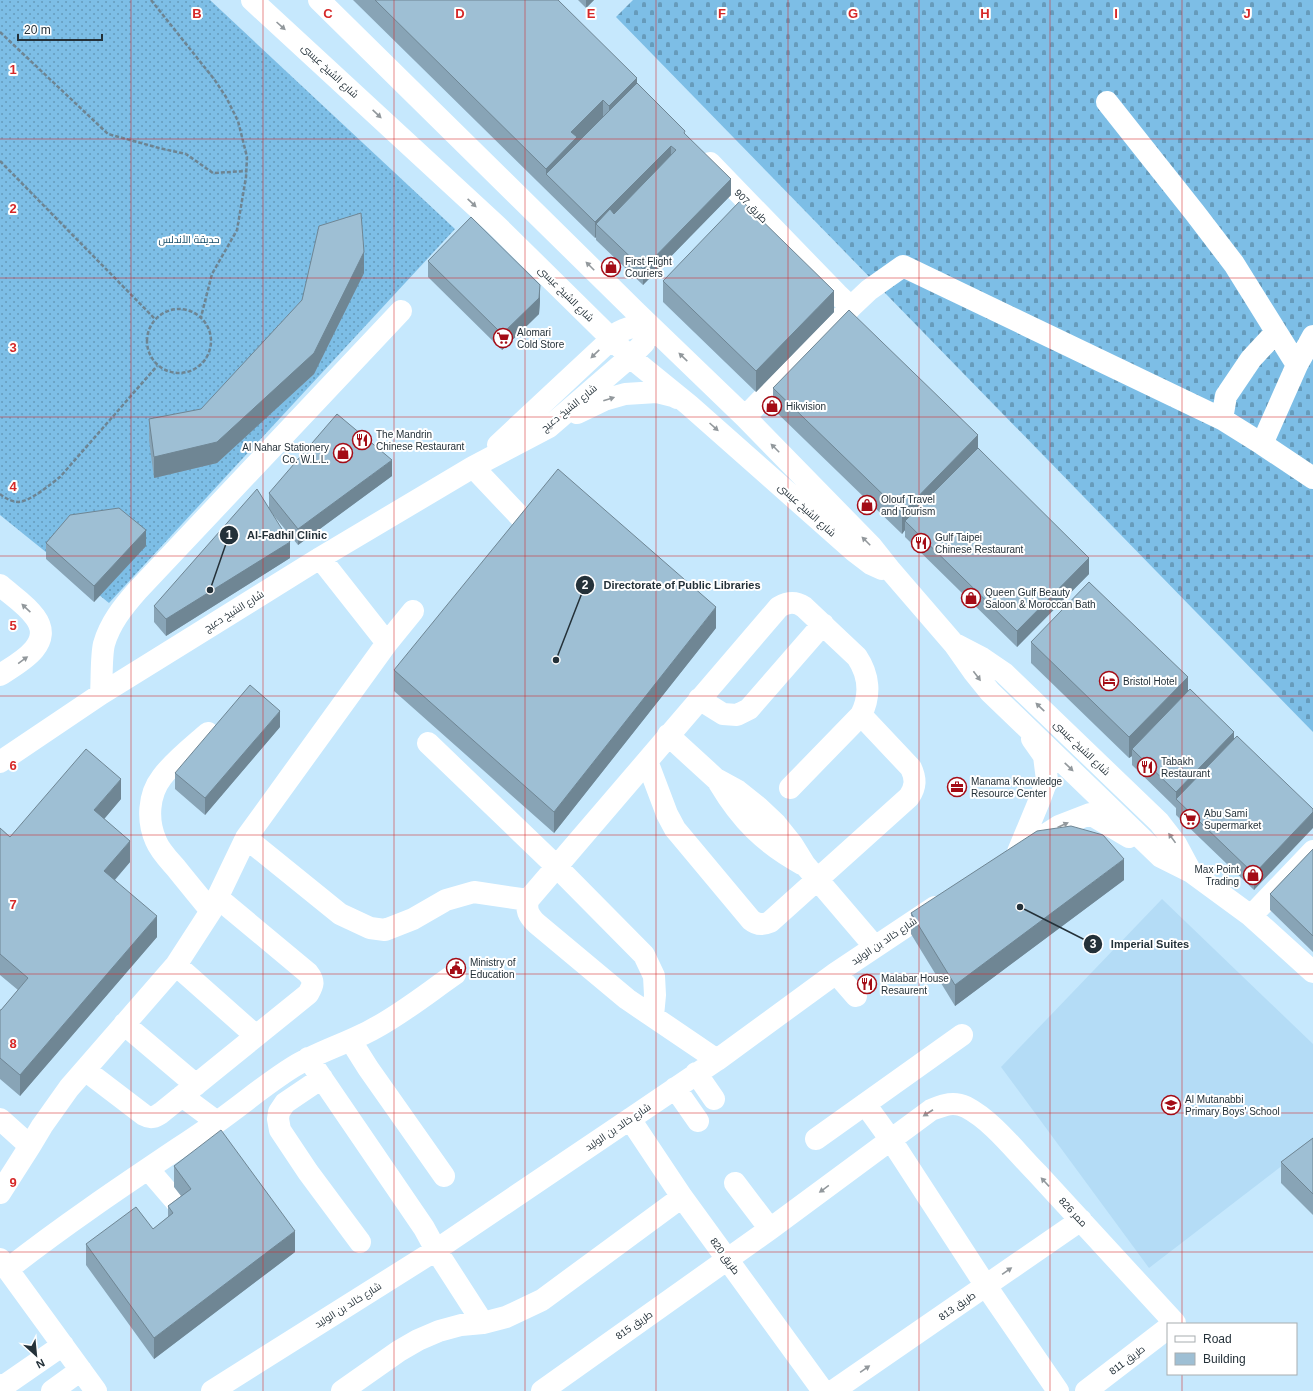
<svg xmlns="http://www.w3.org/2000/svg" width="1313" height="1391" viewBox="0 0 1313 1391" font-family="Arial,Cairo,sans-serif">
<defs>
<pattern id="grass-dots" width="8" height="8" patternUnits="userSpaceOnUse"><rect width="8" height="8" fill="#7dbee6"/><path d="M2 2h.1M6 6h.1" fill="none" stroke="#669bbb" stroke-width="1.8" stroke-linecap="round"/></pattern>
<pattern id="cemetery-stones" width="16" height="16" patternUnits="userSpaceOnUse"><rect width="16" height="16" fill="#7dbee6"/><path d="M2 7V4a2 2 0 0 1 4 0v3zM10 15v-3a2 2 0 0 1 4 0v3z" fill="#669bbb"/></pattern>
</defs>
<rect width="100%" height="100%" fill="#c6e8fd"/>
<path fill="#b4dcf6" d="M1162,899l151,145v98l-164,126 -148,-201z"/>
<path fill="url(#grass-dots)" d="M0,0h210l245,229 -346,374 -109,-88z"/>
<path fill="url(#cemetery-stones)" d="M633,0h680v732l-697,-715z"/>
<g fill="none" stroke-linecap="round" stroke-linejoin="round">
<path stroke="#6d8492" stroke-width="2.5" stroke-dasharray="4 2" stroke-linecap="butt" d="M151,0l63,79 12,18 12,24 9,36 -1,20 -9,53 -25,44 -11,43
M0,32l108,102 51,14 27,6 27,19 34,-2
M0,161l155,158
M147 341a32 32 0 1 1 64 0a32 32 0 1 1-64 0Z
M0,494c6,5 16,10 23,7 11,-3 28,-17 37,-24l97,-111"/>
<path stroke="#fff" stroke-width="22" d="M252,0l244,225 134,132 59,48 165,146 17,13 11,5
M319,0l317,312 109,105 127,130 19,24 63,73 19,27 17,21 171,165 30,15 60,44 62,56
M1107,102l88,111 39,51 63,101
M710,163l127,131 14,13 18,-17 34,-24 319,153 40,25 51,34
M577,413l27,-13 21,-6 32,-2 16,4 4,2
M745,417l106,-110
M1222,419l4,-23 25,-37 25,-27
M1262,444l35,-79 16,-29
M498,445l121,-113c15,-8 23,-6 38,2
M473,467l53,56
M320,558l67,85
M0,585c11,10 26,19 35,32 20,27 -16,46 -35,58
M957,645l25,13 22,15 155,149 17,22 15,28
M101,694c1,-13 0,-38 3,-50 6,-21 19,-37 33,-53l264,-280
M699,699l24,15 14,1 12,-6 74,-85
M208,733c-16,14 -34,28 -46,44 -14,18 -15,44 -6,64 4,10 13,19 20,27 11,14 23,28 35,43
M668,735l48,44 22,12 20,16 18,17 16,20 13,21 70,82
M428,743l128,123 88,89 10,21 1,19 -2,21
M647,761l20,53 8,15 76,91c6,5 12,5 19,2l139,-125c7,-10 7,-18 2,-29l-50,-53
M0,762l101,-68 219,-136 153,-91 76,-40 81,-70 14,-14c1,-12 0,-21 -8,-31
M719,783c22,37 45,60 83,81
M246,838l94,76 30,14 15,2 28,-11 33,-19 28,-8 54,8
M1031,844l28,-18 31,-12 39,23
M1018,852l22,-53 7,-19 -3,-24 -12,-17
M1251,916l62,-65
M176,965l80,71
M836,973l20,23
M124,1024l72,61
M351,1041l17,27 76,108
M308,1058l116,170 12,22 47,73
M717,1060l-90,-61 -91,-76c-8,-8 -10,-13 -8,-23l251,-293c9,-5 16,-6 25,0l53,50c12,18 14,38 4,58l-71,73
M85,1070l59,45c7,4 11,2 17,-2l147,-119c5,-9 7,-12 0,-21l-90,-75
M696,1073l18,26
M322,1078l-37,25 -6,9 -1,7 2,11 28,42 52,70
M675,1088l23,33
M182,1096l35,26
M865,1104l26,36 95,146 72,105
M0,1119l30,27
M630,1119l52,78 141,194
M816,1139l146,-104
M148,1169l31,36
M735,1183l35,46
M0,1193l30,-47 12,-20 27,-38 107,-123 35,-54 35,-73 141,-195 26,-32
M0,1259l96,132
M8,1269c65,-51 134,-96 202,-142 28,-19 54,-42 83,-60 26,-16 56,-24 82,-39 28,-15 54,-36 80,-54
M0,1386l8,-3 55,-38
M52,1391l29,-21
M212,1391l224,-141 194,-131 87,-59 119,-87 99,-66
M342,1391l57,-40 19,-11 21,-9 22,-6 22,-2 23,-6 36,-17 140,-103
M542,1391l228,-162 161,-119c13,-5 22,-9 35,-3 27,14 50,45 71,66 46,50 92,100 138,150l-1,1
M833,1391l248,-171
M1086,1391l82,-63"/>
</g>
<path fill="#88a4b6" d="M353,0h205l127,135 46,60 -88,90 -47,-45v-3l-1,1z
M578,0h16l-8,8z
M428,261l112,40 -1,13 -37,36 -74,-73z
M364,273l-50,101 -97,89 -63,15 -5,-38v-21l52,-10z
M663,281l171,31 -78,80 -93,-90z
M773,388l205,60 111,126 -72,73 -112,-110v-7l-3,4 -129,-125z
M392,476l-94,69 -28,-34 20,47 -124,78 -12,-14v-16l115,-97v-16z
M46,543l100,3 -52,56 -48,-43z
M716,628l-162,205 -160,-142v-21z
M1031,642l157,50 46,47 79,70 -59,81 -78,-75v-8v1l-44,-43v-9l-3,2 -98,-95z
M280,727l-75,88 -30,-26v-16z
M121,799l-17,20 26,43 -15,18 42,57 -137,159 -20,-17v-69h1l17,-20 -18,-15v-147l10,9z
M1313,849v103l-43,-42v-16z
M1124,880l-169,126 -44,-72v-21z
M1313,1138v77l-32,-32v-21z
M174,1166l121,86 -141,107 -68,-94v-21l67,-15 15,-12v-11l13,-10 -7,-9z"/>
<path fill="#6f8694" d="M586,0h8l-8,8z
M637,78v21l-28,28v-21z
M603,100v21l-57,53v16v-21l25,-37z
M671,146v16l-68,68 -7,-6v13l-1,1v-16z
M731,179v16l-88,90v-16z
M364,252v21l-50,101 -97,89 -63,15v-21z
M540,285v16l-1,13 -37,36v-16z
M834,291v21l-78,80v-21z
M978,435v21l-73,65v9l-3,4v-21z
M392,460v16l-94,69v-16z
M146,530v16l-52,56v-16z
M290,542v16l-124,78v-17z
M1089,558v16l-72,73v-16z
M716,607v21l-162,205v-21z
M1188,677v21l-56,51v7l-3,2v-21z
M280,711v16l-75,88v-17z
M1234,732v16l-58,51v9v-16z
M121,779v20l-27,32v-21z
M1313,812v16l-59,62v-16z
M130,841v21l-26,30v-21z
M1124,859v21l-169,126v-21z
M157,916v21l-137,159v-21z
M295,1231v21l-141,107v-21z"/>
<path fill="#9ebfd4" stroke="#6f8694" d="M375,0h183l79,78 -28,28 -6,-6 -32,32 6,5 -31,32z
M637,83l48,48 -1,2 47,46 -88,90 -47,-45 14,-15 4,5 62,-64 -5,-4 -76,76 -49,-48z
M741,200l93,91 -78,80 -93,-90z
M361,213l3,39 -50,101 -97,89 -63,15 -5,-38 52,-10 101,-109 17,-74z
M471,217l69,68 -1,13 -37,36 -74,-73z
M849,310l129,125 -76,78 -129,-125z
M337,414l55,46 -94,69 -29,-36z
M978,448l111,110 -72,73 -112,-110z
M558,469l158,138 -162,205 -160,-142z
M257,489l33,53 -124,77 -12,-13z
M119,508l27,22 -52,56 -48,-43 24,-28z
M1089,582l99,95 -59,60 -98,-95z
M250,685l30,26 -75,87 -30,-25z
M1190,689l44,43 -58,60 -44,-43z
M1237,736l76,73v3l-59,62 -78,-75z
M86,749l35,30 -27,31 36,31 -26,30 53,45 -137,159 -20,-17v-48h1l27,-32 -28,-24v-126l10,9z
M1071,826l32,9 21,24 -169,126 -44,-72 126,-82z
M1313,849v87l-43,-42z
M221,1130l74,101 -141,107 -68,-94 50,-37 17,22 20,-16 -5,-7 23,-17 -17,-23z
M1313,1138v56l-32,-32z"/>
<defs><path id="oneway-solid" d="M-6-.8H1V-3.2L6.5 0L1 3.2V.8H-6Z"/></defs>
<g fill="#92989c">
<use href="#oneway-solid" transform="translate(281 26) rotate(42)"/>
<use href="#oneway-solid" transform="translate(377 114) rotate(43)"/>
<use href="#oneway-solid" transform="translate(472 203) rotate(43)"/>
<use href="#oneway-solid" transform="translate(590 266) rotate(-135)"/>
<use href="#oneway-solid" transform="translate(595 354) rotate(136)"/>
<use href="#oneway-solid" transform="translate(683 357) rotate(-136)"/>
<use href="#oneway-solid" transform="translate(609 399) rotate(-18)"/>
<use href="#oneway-solid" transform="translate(714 427) rotate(42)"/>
<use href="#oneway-solid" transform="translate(775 448) rotate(-135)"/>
<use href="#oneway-solid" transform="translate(866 541) rotate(-135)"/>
<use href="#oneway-solid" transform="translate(26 608) rotate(-137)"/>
<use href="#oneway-solid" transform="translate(23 660) rotate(-36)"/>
<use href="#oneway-solid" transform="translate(977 676) rotate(53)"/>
<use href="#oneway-solid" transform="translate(1040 707) rotate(-136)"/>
<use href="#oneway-solid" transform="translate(1069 767) rotate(44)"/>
<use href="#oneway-solid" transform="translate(1063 825) rotate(-24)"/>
<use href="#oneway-solid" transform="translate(1172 838) rotate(-126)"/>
<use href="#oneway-solid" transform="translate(928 1113) rotate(147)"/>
<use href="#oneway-solid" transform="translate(1045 1182) rotate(-133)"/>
<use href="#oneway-solid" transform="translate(824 1189) rotate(144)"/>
<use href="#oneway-solid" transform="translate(1007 1271) rotate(-35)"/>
<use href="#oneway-solid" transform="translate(865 1369) rotate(-35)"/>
</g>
<path fill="none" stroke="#d62828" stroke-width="1" stroke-opacity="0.55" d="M131,0v1391M263,0v1391M394,0v1391M525,0v1391M656,0v1391M788,0v1391M919,0v1391M1050,0v1391M1182,0v1324M0,139h1313M0,278h1313M0,417h1313M0,556h1313M0,696h1313M0,835h1313M0,974h1313M0,1113h1313M0,1252h1313M1182,1374v17"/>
<defs>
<g id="shop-ring" transform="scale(1)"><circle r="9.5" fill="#fff" stroke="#a40c16" stroke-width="1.5"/><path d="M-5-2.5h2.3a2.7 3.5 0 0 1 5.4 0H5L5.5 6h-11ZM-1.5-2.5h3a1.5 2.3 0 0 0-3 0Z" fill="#a40c16"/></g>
<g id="supermarket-ring" transform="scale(1)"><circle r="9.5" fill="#fff" stroke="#a40c16" stroke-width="1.5"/><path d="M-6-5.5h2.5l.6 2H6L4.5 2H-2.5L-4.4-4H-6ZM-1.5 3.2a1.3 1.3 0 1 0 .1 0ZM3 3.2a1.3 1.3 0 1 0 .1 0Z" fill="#a40c16"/></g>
<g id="restaurant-ring" transform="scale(1)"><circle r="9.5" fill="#fff" stroke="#a40c16" stroke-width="1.5"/><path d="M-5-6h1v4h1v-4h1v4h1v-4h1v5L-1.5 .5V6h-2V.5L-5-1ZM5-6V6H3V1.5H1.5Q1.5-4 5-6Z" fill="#a40c16"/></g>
<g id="hotel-ring" transform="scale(1)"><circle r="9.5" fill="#fff" stroke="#a40c16" stroke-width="1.5"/><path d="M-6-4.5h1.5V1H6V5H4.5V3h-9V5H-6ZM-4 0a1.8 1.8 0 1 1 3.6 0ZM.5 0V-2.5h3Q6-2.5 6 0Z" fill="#a40c16"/></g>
<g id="office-ring" transform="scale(1)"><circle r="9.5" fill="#fff" stroke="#a40c16" stroke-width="1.5"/><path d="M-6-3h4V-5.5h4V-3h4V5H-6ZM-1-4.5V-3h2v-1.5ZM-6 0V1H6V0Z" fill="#a40c16"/></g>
<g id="civic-ring" transform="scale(1)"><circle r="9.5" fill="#fff" stroke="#a40c16" stroke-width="1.5"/><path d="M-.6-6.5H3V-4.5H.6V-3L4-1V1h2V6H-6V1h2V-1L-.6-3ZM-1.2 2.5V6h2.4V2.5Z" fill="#a40c16"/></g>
<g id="school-ring" transform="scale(1)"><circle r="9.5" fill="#fff" stroke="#a40c16" stroke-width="1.5"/><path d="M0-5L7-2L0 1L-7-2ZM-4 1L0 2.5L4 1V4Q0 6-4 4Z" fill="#a40c16"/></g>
</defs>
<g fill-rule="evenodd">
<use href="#shop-ring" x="611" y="267"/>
<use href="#supermarket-ring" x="503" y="338"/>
<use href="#shop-ring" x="772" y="406"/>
<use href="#restaurant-ring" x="362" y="440"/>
<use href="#shop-ring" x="343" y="453"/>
<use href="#shop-ring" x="867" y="505"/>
<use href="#restaurant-ring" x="921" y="543"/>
<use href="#shop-ring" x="971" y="598"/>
<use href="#hotel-ring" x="1109" y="681"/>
<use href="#restaurant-ring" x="1147" y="767"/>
<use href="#office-ring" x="957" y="787"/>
<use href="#supermarket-ring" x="1190" y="819"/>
<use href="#shop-ring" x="1253" y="875"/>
<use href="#civic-ring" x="456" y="968"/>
<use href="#restaurant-ring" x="867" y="984"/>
<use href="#school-ring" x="1171" y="1105"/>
</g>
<g text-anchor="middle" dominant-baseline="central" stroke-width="4" stroke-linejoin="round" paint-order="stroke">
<g font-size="10" fill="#243139" stroke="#fff">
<text transform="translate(330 71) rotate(43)">شارع الشيخ عيسى</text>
<text transform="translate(751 206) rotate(46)">طريق 907</text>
<text transform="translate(566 294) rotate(45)">شارع الشيخ عيسى</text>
<text transform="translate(569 408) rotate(-39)">شارع الشيخ دعيج</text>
<text transform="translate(807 510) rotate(42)">شارع الشيخ عيسى</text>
<text transform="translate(234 611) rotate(-32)">شارع الشيخ دعيج</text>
<text transform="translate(1082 748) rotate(44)">شارع الشيخ عيسى</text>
<text transform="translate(884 941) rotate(-34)">شارع خالد بن الوليد</text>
<text transform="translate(618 1127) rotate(-34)">شارع خالد بن الوليد</text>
<text transform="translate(1073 1212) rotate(47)">ممر 826</text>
<text transform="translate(725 1256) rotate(54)">طريق 820</text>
<text transform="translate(348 1305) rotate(-32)">شارع خالد بن الوليد</text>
<text transform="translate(957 1306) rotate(-35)">طريق 813</text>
<text transform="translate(634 1325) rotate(-35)">طريق 815</text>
<text transform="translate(1127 1360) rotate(-37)">طريق 811</text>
</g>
<g font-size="10" fill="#124966" stroke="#fff">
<text x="189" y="239">حديقة الأندلس</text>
</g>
<g font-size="10" fill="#243139" stroke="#fff" text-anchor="start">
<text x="625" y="261">First Flight<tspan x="625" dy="12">Couriers</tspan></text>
<text x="517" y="332">Alomari<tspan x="517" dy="12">Cold Store</tspan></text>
<text x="786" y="406">Hikvision</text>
<text x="376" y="434">The Mandrin<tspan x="376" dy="12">Chinese Restaurant</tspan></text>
<text x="329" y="447" text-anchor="end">Al Nahar Stationery<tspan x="329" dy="12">Co. W.L.L.</tspan></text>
<text x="881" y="499">Olouf Travel<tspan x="881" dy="12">and Tourism</tspan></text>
<text x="935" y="537">Gulf Taipei<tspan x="935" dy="12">Chinese Restaurant</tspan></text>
<text x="985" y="592">Queen Gulf Beauty<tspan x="985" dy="12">Saloon &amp; Moroccan Bath</tspan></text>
<text x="1123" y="681">Bristol Hotel</text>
<text x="1161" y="761">Tabakh<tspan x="1161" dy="12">Restaurant</tspan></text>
<text x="971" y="781">Manama Knowledge<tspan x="971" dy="12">Resource Center</tspan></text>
<text x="1204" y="813">Abu Sami<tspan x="1204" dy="12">Supermarket</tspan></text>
<text x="1239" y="869" text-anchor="end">Max Point<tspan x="1239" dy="12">Trading</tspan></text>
<text x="470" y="962">Ministry of<tspan x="470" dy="12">Education</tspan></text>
<text x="881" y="978">Malabar House<tspan x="881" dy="12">Resaurent</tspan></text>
<text x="1185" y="1099">Al Mutanabbi<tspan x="1185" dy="12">Primary Boys' School</tspan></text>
</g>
</g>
<g font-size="13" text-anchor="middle" font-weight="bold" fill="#d62828" stroke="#fff" stroke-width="4" stroke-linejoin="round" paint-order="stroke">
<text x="197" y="18">B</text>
<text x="328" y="18">C</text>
<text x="460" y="18">D</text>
<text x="591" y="18">E</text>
<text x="722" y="18">F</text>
<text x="853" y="18">G</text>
<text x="985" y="18">H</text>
<text x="1116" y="18">I</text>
<text x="1247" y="18">J</text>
<text x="13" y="74">1</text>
<text x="13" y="213">2</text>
<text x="13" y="352">3</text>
<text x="13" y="491">4</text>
<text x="13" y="630">5</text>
<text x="13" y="770">6</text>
<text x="13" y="909">7</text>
<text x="13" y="1048">8</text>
<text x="13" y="1187">9</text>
</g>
<path fill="none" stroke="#243139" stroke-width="1.5" d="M210 590L229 535M556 660L585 585M1020 907L1093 944"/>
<g fill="#243139" stroke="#fff" stroke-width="1.5">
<circle cx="210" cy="590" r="4"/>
<circle cx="556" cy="660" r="4"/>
<circle cx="1020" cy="907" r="4"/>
<circle cx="229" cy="535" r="10"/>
<circle cx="585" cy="585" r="10"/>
<circle cx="1093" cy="944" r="10"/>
</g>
<g font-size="12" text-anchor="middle" font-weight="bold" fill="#fff">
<text x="229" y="539">1</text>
<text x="585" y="589">2</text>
<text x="1093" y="948">3</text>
</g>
<g font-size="11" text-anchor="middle" font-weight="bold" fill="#243139" stroke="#fff" stroke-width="4" stroke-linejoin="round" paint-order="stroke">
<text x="287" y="539">Al-Fadhil Clinic</text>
<text x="682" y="589">Directorate of Public Libraries</text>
<text x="1150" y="948">Imperial Suites</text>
</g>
<rect x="1167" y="1323" width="130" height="52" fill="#ffffff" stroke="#a7adb0"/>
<rect x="1175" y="1336" width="20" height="6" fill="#ffffff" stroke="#a7adb0"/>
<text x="1203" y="1343" font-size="12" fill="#243139">Road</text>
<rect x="1175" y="1353" width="20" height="12" fill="#9ebfd4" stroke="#a7adb0"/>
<text x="1203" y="1363" font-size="12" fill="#243139">Building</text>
<g transform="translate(36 1355) rotate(153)" stroke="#ffffff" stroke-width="3" paint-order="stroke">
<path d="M0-3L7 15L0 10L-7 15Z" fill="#243139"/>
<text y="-6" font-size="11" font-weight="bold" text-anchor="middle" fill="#243139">N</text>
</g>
<path d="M18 34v6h84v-6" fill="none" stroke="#243139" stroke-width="2"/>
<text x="24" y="34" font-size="12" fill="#243139" stroke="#ffffff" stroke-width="3" paint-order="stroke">20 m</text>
</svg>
